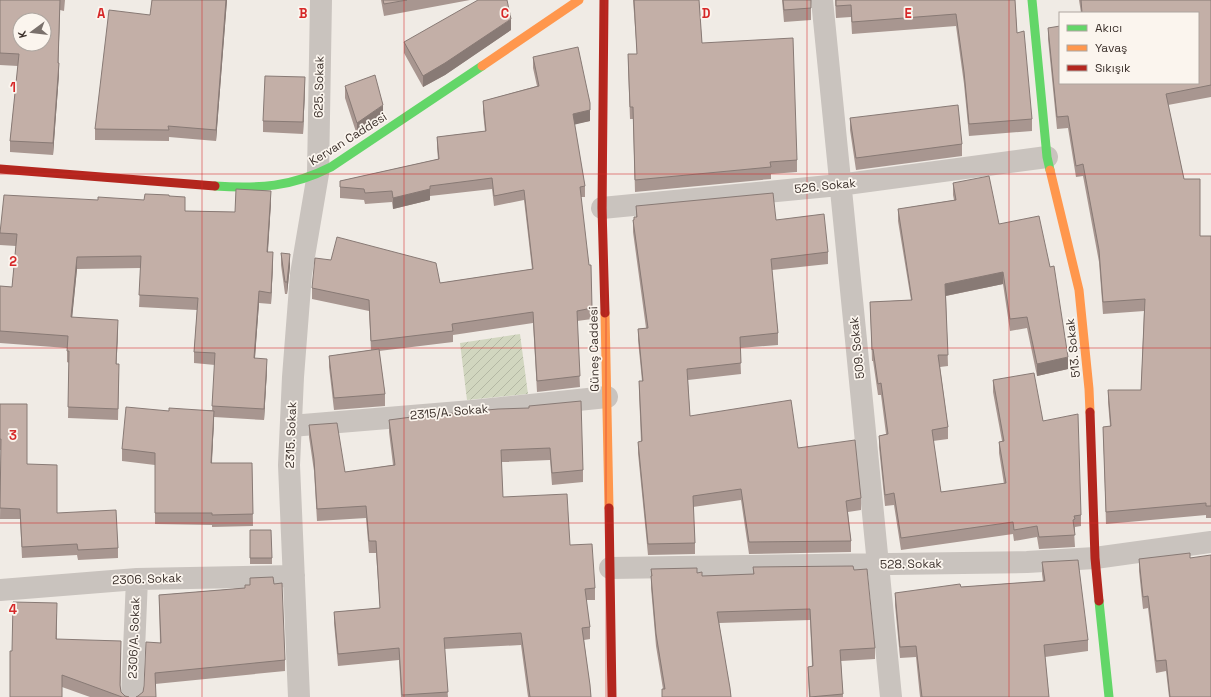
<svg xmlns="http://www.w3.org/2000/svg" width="1211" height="697" viewBox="0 0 1211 697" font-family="'Space Grotesk',sans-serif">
<defs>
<pattern id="garden-furrows" width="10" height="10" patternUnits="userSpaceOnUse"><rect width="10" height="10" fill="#d1d6bf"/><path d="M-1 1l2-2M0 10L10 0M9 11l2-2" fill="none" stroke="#b4b8a4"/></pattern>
</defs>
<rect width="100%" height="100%" fill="#f0ebe5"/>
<path fill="url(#garden-furrows)" d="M520,334l8,60 -61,6 -7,-57z"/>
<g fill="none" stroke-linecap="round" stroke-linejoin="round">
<path stroke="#c9c3be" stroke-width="22" d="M822,0c22,232 48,465 69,697
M602,208l237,-23 208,-28
M291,426l181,-15 135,-14
M610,568l417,-6 68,-4 116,-16
M0,590l137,-11 157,-3
M132,697l5,-118
M299,697l-10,-232 4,-88 8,-103 17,-100 3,-174"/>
<path stroke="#63d668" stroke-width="9" d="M1032,0l15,157 3,13
M215,186c43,3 77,1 116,-19l151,-101
M1099,601l10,96"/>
<path stroke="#ff974d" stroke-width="9" d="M482,66l97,-66
M1050,170l29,120 10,99 1,23
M605,313l4,195"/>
<path stroke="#b3261e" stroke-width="9" d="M604,0l-2,208 3,105
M0,169l215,17
M1090,412l5,146 4,43
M609,508l3,189"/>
</g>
<path fill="#a89690" d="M0,0h65l-1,11 -4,-1 -2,53 1,11 -6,81 -43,-3v-11l8,-75 -18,-1z
M152,0h75l-11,141 -47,-4v4l-74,-1v-11l55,-114z
M381,0h89l-86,16z
M633,0h66l3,43 95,117v12l-26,2v5l-136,13 -2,-73h-3l-2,-53v-12h9z
M782,0h29v20l-27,2z
M835,0h180l2,33 15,86v12l-63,5 -5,-52 -8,-58 -104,8 -1,-17 -15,1z
M1079,0h132v97l-43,8 16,74 16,57h11v282h-5v-3l-100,9 -3,-97 7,-1 -2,-24v-12h33l3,-79 -41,3 -4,-52 -16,-86 -7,1 -8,-49 -11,1 -9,-90v-11l150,-15h-117z
M511,30l-66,45 -22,12 -19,-34v-11z
M533,57l57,46v18l-16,3 11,62v11h-4l11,111v11l-15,2 3,66 -43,5 -4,-69 -80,12v7l-74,9 6,43v12l-51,4 -5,-43v-11l42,-6 -2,-39 -57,-12v-11l128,-5 92,-14 -8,-69 -30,6 -2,-17 -62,7v4l-37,9 -1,-7 -27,2 -1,-4 -24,-2v-17l98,-22 -1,-11v-11l48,-6 -2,-19v-11l54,-15 -4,-18z
M345,86l38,31 -26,18 -12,-37z
M305,89l-2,45 -40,-2v-11z
M850,118l112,26v12l-106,14 -6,-40z
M953,183l46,41 69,145 -31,7 -10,-48 -17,3 -7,-47 -57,12 2,70 -8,1 8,60v12l-15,2 8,51 63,-8 -5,-31v-11l3,-1 -9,-49v-12l50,41 38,94v11l-6,1v4h-1l1,16 -36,2 -2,-12 -23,4 -1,-7 -112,16 -7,-45 -9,1 -6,-59v-11l7,-2 -5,-39h-3l-5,-34h-1l-2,-59 41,-2 -13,-79v-12l56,-9 -1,-5z
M169,196l16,15 50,1 36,-10 -3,50 5,12 -2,40 -12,-1 -4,55 12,12 -3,50 -50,-3 -2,46h40l1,63 -41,1v-2l-57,-1v-59l-33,-4v-12l47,-38 43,-1 3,-45 -21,-2v-11l3,-42 -58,-3 2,-39 -64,1 -5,48 46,15 -2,32 3,11 -1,45 -50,-2 1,-55 -2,-1v-14l-67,-5v-57l12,1 4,-41 -16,-1v-12l98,-33h46z
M636,206l140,14 52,32v12l-56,6 6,63v12l-38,3 1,26 -53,6 2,36 108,32 63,50v12l-13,2 3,29v11l-102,2 -8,-54 -48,7 2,36v11l-47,1 -10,-102v-11h3l-2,-50v-11h3l-4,-41v-11l8,-1 -13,-96v-12h1l2,-3z
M281,253l9,13 -3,28h-2l-4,-29z
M0,404l27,60 30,49 61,35v10l-40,2 -1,-5 -55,3 -2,-39h-20l1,-69h-1z
M498,409l85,61v12l-31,3 -2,-25 -49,2 2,35 67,48 25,43v12h-9l4,27v12l-6,1 7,57h-63l-7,-52 -77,4 4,48h-47l-2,-37 -61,6 -4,-43v-11l46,-4 -4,-55h-7l-3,-35 -49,3 -3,-50 -5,-34v-12l36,47 48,-7 -4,-33v-12z
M250,530l22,28v6h-22z
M1190,558l21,139h-42l-3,-26 -10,2 -8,-65 -5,1 -4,-38v-12z
M1042,562l46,78v11l-43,6 4,40h-129l-4,-40 -16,1 -5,-53v-12l66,-6 82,-6 -1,-7z
M753,567l101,3 21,78v11l-34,2 2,36h-34l-1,-19v-11l4,-1 -2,-46 -91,3 12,74h-69v-8h1l-7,-43 -5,-58v-19l46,4 5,3 51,-2z
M274,584l11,76v11l-130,13 -17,12 5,-4 17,-49 -1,-48 86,-7z
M57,614v25l64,14 -1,34 1,5 4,4 4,1h-39l-28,-10 -50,-36z"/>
<path fill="#887a75" d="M60,0v10l-2,64v-11z
M226,0h1l-11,141v-11z
M511,19v11l-66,45 -22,12v-11z
M59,63v11l-6,81v-12z
M305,77v12l-2,45v-12z
M383,105v12l-26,18v-12z
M590,110v11l-17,4v-11z
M430,189v11l-37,9v-11z
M271,191v11l-4,61v-11z
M273,252v12l-2,40v-11z
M290,254v12l-3,28v-12z
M77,257v12l-6,60v-12z
M1003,272v12l-58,12v-12z
M259,291v12l-5,67v-12z
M118,320v12l-2,43v-11z
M1068,357v12l-31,7v-12z
M267,359v11l-3,50v-11z
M214,411v11l-3,53v-12z
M121,641v12l-1,44v-12z"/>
<path fill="#c3afa7" stroke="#887a75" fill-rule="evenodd" d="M0,0h60l-2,63h1l-6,80 -43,-2 9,-87 -19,-1zM20,20h24v24h-24z
M152,0h74l-10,130 -48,-4 1,4 -74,-1 14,-119 41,5z
M383,0h24l-23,4z
M478,0h29l4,19 -66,44 -22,13 -19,-34z
M634,0h65l3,43 91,-5 4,122 -27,2 1,5 -136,13 -2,-73h-3l-2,-53h9z
M783,0h28v8l-27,2z
M836,0h179l2,33 7,-2 8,88 -63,5 -5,-52 -8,-58 -104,8 -1,-17 -15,1z
M1081,0h130v85l-45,9 18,85h16v57h11v270h-5v-3l-100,9 -3,-85 8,-1 -3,-36h33l4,-91 -42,3 -4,-52 -16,-86 -7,2 -8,-50 -11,1 -9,-89 12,-2v57h138v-70h-116z
M578,47l12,56v7l-17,4 12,72 -5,1 9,78h2l1,43 -15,3 3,65 -43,5 -4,-69 -81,12 1,7 -82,10 -2,-41 -57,-12 3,-30 16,2 6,-23 99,26 4,20 93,-14 -9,-79 -30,6 -2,-18 -62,8v3l-37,9 -1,-7 -27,2 -1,-4 -24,-2v-6l99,-22 -2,-22 49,-6 -3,-30 56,-15 -6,-29z
M375,75l8,30 -26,18 -12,-37z
M265,76l40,1 -2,45 -40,-1z
M958,105l4,39 -106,14 -6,-40z
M989,176l10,48 40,-8 11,51 4,-1 14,91 -31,7 -10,-47 -17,2 -7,-47 -58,12 3,71h-10l10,72 -16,3 9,62 65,-9 -7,-41 5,-1 -11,-61 41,-7 9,48 35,-7 3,101 -7,1 1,3 -2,1 2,15 -36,2 -2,-11 -23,4 -1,-8 -112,16 -7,-45 -9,2 -6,-59 9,-2 -7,-51 -3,1 -5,-35 -1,1 -2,-48 42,-2 -14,-91 58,-9 -3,-17z
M236,189l35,2 -4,61h6l-2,41 -12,-2 -5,67 13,1 -3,50 -52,-3 3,-53 -21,-1 4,-54 -59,-3 2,-39 -64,1 -6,60 47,3 -2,44h3l-1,45 -50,-2 1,-56h-2l1,-15 -68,-5v-45l12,1 5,-53 -17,-1 4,-38 94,5v-3l46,3 1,-6 24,1v1l16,1v14l50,1z
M773,193l3,27 48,-6 4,38 -57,7 7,74 -38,4 1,26 -54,6 3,47 101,-16 7,48 57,-8 6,58 -15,3 5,40 -102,1 -8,-53 -48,7 2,47 -47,1 -10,-102 4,-1 -3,-60h4l-5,-52 10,-1 -15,-108h1v-3h3l-1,-11z
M281,253l9,1 -3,28h-2z
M379,349l6,45 -51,4 -5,-42z
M581,401l2,69 -31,3 -2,-25 -49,2 2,47 64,-3 3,51 22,-1 3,44 -10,1 5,38 -8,1 8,57 1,12h-61l-9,-64 -77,5 4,54 -46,3 -3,-47 -61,6 -4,-42 46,-4 -4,-67h-7l-3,-35 -49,3 -3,-50 -5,-34 28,-2 8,49 50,-7 -6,-45 30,-4 79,-7 31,-1v-2z
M0,404h27v60l30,1v48l59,-3 2,38 -40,2 -1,-6 -55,3 -2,-38 -20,-1 1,-69h-1z
M126,407l43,4v-3l45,3 -3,52h41l1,51 -41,1v-2h-57v-60l-33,-4z
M250,530h21l1,28h-22z
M1190,553v5l21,-3v142h-41l-4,-37 -10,1 -8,-65 -5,1 -4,-38z
M1078,560l10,80 -44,5 5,52h-127l-6,-51 -16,1 -5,-54 65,-9 1,3 84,-6 -3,-19z
M853,566l1,4 13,-1 8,79 -35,2 3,44 -33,3 -2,-30 5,-1 -3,-57 -93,3 13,76 1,9h-69v-8h3l-9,-55 -5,-58h1l-1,-7 46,-1v5l5,-1v4l52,-2 -1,-7z
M273,577l1,7 8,-1 3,77 -130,13 1,24h-20l2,-1 5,-4 1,-6 2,-44 15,1 -2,-48 86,-7v-3h5v-7z
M13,602l44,1 -1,36 65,2 -1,44 1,7 4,4 4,1h-7l-60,-22v22h-52v-46h2z"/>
<path fill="none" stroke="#d62828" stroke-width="1" stroke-opacity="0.55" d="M202,0v697M404,0v697M606,0v697M807,0v697M1009,0v697M0,174h1211M0,348h1211M0,523h1211"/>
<g text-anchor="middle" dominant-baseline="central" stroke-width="3.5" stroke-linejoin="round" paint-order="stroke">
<g font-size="12" fill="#3b302b" stroke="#fbf5ee">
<text transform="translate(319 87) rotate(-89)">625. Sokak</text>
<text transform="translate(348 139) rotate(-32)">Kervan Caddesi</text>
<text transform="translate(825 186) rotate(-6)">526. Sokak</text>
<text transform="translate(857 348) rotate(-96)">509. Sokak</text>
<text transform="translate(1073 348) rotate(-96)">513. Sokak</text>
<text transform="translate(594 349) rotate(-91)">Güneş Caddesi</text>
<text transform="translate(449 412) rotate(-5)">2315/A. Sokak</text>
<text transform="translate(291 435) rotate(-88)">2315. Sokak</text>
<text transform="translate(911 564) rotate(-1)">528. Sokak</text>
<text transform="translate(147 579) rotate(-2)">2306. Sokak</text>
<text transform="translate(134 638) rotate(-88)">2306/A. Sokak</text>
</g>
</g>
<g font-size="13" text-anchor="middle" font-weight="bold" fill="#d62828" stroke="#fbf5ee" stroke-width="3.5" stroke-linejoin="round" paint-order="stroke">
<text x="101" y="18">A</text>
<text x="303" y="18">B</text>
<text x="505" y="18">C</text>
<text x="706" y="18">D</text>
<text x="908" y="18">E</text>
<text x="13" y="92">1</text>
<text x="13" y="266">2</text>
<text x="13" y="440">3</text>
<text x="13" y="614">4</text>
</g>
<rect x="1059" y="12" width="140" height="72" fill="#fbf5ee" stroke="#aea6a0"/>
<rect x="1067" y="25" width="20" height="6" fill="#63d668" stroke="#aea6a0"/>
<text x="1095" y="32" font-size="12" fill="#3b302b">Akıcı</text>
<rect x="1067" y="45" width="20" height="6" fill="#ff974d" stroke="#aea6a0"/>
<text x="1095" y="52" font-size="12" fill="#3b302b">Yavaş</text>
<rect x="1067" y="65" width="20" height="6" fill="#b3261e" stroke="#aea6a0"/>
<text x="1095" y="72" font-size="12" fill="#3b302b">Sıkışık</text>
<g transform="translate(32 32) rotate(255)"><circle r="19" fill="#fbf5ee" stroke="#aea6a0"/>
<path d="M0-3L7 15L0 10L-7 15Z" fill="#7a716c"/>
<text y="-6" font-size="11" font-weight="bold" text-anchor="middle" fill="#3b302b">K</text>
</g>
</svg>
